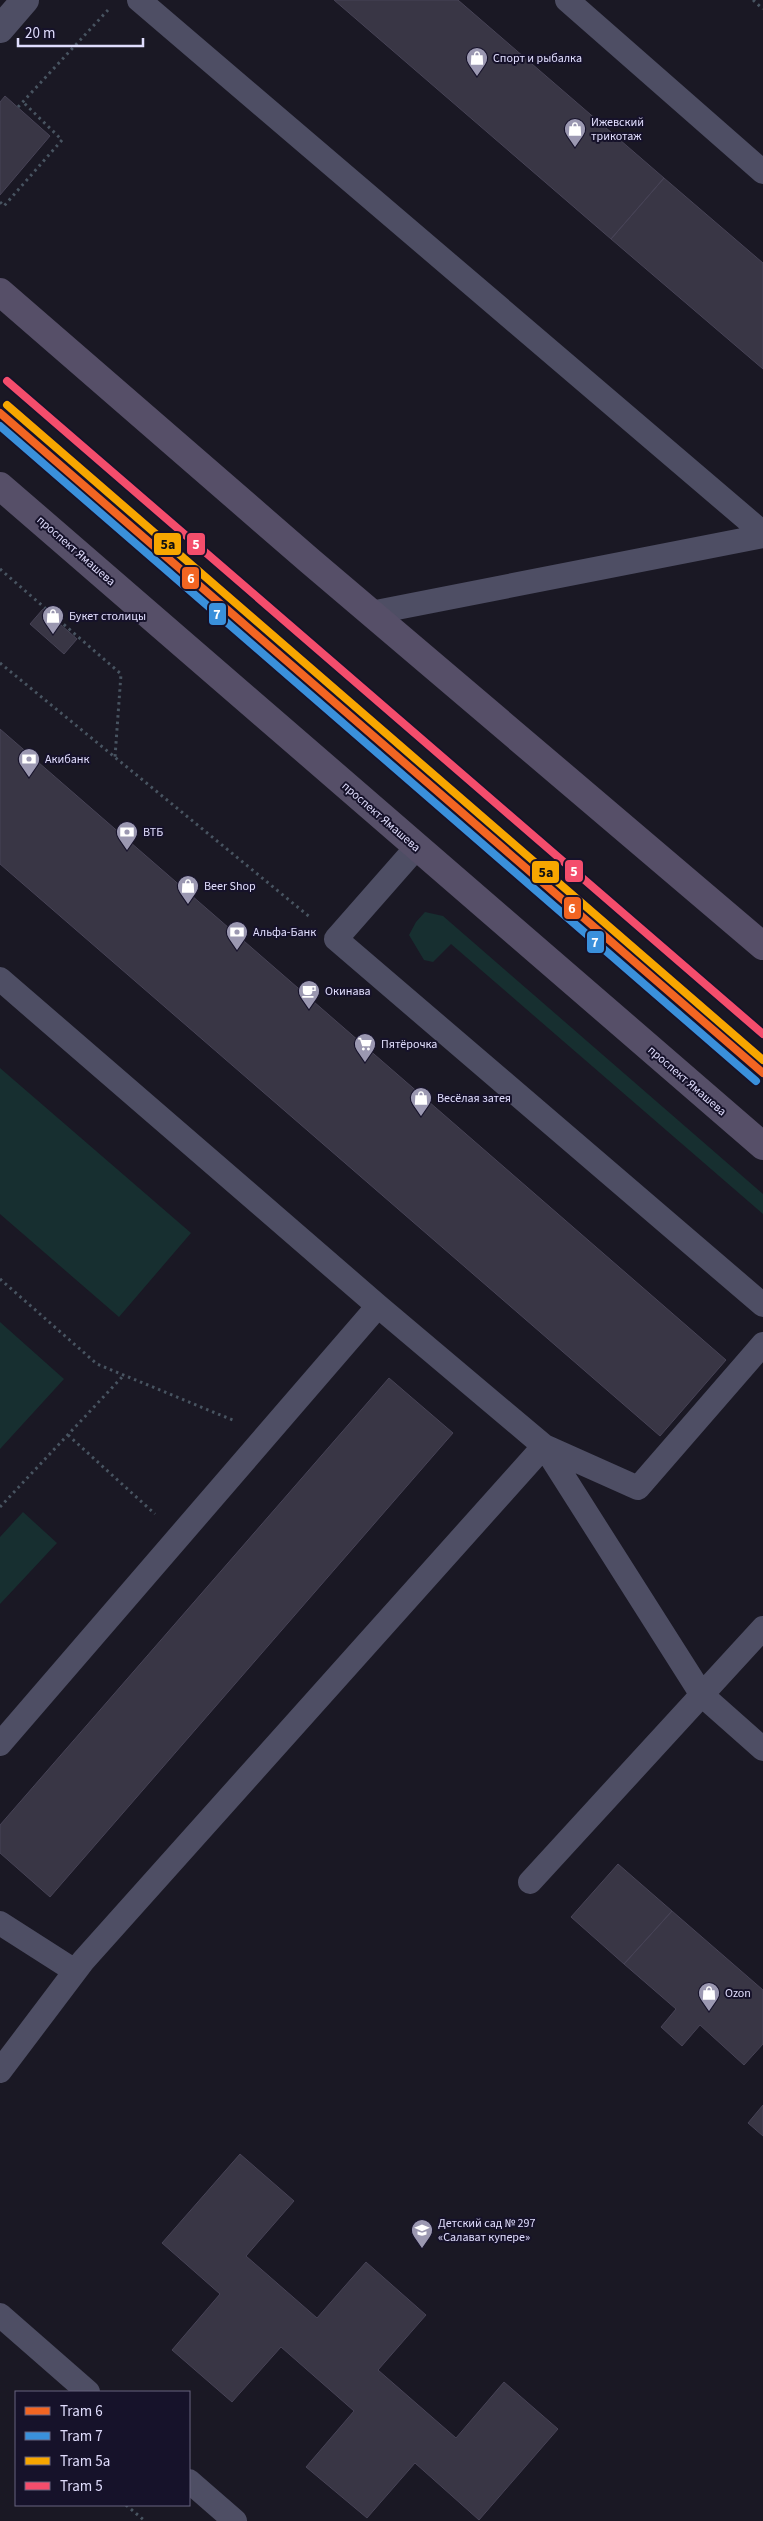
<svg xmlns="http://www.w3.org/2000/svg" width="763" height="2521" viewBox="0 0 763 2521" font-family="'Source Sans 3',sans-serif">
<rect width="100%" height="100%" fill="#1a1824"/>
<path fill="#172f30" d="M425,912l18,4 320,278v20l-312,-270 -18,18 -9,-2 -15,-25 7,-13z
M0,1068l191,165 -72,84 -119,-103z
M0,1322l64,57 -64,70z
M23,1512l34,31 -57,61v-67z"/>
<path fill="#393645" stroke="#474356" d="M334,0h124l206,178 -53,61z
M5,96l45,40 -50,59v-93z
M664,178l99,85v106l-152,-130z
M43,609l34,30 -13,15 -34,-30z
M0,729l726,631 -66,76 -660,-572z
M389,1378l64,55 -403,464 -50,-44v-28z
M618,1864l54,47 -48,53 -53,-47z
M672,1911l91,79v54l-19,21 -44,-40 -18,21 -21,-19 15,-18 -52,-45z
M763,2105v31l-15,-13z
M240,2154l54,47 -48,55 71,62 49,-56 60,53 -48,55 78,68 48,-56 54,47 -79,91 -64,-57 -48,55 -61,-51 48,-56 -73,-64 -49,55 -60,-52 48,-56 -58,-51z"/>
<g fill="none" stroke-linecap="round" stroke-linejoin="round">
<path stroke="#485461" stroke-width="3" stroke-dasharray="2.5 4" stroke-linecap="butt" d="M753,0l10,9
M18,107l90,-97
M0,202l4,4 58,-66 -39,-38
M0,569l121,105 -6,83
M0,663l311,255
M0,1279l97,85 138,57
M68,1435l87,79
M0,1507l124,-132
M126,2505l19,16"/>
<path stroke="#4e4e64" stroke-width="24" d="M139,0l624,533
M567,0l196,172
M371,613l392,-77
M416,848l-80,91 427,366
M0,979l378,327 166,140 94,42 125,-144
M544,1446l158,249 61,54
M0,1744l378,-438
M530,1882l233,-254
M0,1923l75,48
M0,2071l83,-110 461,-515
M0,2315l88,77
M189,2481l46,40"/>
<path stroke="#4e4e64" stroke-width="28" d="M0,29l25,-29"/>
<path stroke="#564f68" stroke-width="28" d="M0,292l310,269 453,385
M0,486l763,660"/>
<g stroke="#16122a" stroke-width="11">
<path id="tram-1" d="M0,413l763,660"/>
</g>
<g stroke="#16122a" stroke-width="11">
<path id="tram-2" d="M0,426l756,655"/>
</g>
<g stroke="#16122a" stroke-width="11">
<path id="tram-3" d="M7,405l756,655"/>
</g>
<g stroke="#16122a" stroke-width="11">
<path id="tram-4" d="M7,381l756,653"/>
</g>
<use href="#tram-1" stroke="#f26522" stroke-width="8"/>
<use href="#tram-2" stroke="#3a90db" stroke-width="8"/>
<use href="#tram-3" stroke="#f7a600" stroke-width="8"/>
<use href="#tram-4" stroke="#f44d6c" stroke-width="8"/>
</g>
<defs>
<g id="shop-pin" transform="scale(1.125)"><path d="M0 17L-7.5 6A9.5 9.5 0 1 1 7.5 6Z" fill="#9b98b1" stroke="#16122a"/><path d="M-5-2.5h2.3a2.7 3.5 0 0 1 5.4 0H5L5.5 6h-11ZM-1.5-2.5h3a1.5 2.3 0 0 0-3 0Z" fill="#fff"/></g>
<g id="bank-pin" transform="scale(1.125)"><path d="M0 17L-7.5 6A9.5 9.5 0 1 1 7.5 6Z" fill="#9b98b1" stroke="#16122a"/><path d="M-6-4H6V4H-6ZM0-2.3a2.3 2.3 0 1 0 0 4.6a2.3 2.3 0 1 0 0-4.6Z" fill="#fff"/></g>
<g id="cafe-pin" transform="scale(1.125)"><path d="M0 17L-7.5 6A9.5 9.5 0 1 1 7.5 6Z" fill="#9b98b1" stroke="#16122a"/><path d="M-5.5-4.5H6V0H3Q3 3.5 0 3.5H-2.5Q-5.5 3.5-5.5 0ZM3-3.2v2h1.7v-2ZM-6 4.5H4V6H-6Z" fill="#fff"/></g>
<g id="supermarket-pin" transform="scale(1.125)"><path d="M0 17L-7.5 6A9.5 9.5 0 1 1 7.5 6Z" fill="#9b98b1" stroke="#16122a"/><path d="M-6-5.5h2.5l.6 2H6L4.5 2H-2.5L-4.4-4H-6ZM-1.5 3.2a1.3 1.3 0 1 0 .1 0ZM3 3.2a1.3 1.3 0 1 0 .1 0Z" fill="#fff"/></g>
<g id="school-pin" transform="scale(1.125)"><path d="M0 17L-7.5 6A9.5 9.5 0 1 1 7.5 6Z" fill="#9b98b1" stroke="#16122a"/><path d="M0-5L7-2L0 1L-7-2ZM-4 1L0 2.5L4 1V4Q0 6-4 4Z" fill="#fff"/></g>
</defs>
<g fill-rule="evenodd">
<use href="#shop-pin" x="477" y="58"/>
<use href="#shop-pin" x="575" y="129"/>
<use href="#shop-pin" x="53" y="616"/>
<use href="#bank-pin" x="29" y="759"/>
<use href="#bank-pin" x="127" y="832"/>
<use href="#shop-pin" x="188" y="886"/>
<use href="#bank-pin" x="237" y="932"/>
<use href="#cafe-pin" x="309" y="991"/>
<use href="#supermarket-pin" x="365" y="1044"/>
<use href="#shop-pin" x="421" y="1098"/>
<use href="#shop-pin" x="709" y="1993"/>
<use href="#school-pin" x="422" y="2230"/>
</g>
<g text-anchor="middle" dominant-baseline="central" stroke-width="4" stroke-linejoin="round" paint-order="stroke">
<g font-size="12" fill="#e0ddfd" stroke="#16122a" text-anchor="start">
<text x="493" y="58">Спорт и рыбалка</text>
<text x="591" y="122">Ижевский<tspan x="591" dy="14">трикотаж</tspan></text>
<text x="69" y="616">Букет столицы</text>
<text x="45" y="759">Акибанк</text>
<text x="143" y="832">ВТБ</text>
<text x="204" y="886">Beer Shop</text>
<text x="253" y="932">Альфа-Банк</text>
<text x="325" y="991">Окинава</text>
<text x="381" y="1044">Пятёрочка</text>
<text x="437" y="1098">Весёлая затея</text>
<text x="725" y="1993">Ozon</text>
<text x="438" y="2223">Детский сад № 297<tspan x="438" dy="14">«Салават купере»</tspan></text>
</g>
<g font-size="12" fill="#e0ddfd" stroke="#16122a">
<text transform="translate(76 551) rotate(41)">проспект Ямашева</text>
<text transform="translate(381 817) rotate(41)">проспект Ямашева</text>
<text transform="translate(687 1081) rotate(41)">проспект Ямашева</text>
</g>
</g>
<g stroke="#16122a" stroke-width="2">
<rect x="153" y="532" width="29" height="24" rx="5" fill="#f7a600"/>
<rect x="186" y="532" width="20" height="24" rx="5" fill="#f44d6c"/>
<rect x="181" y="566" width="19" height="24" rx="5" fill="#f26522"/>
<rect x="208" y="602" width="19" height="24" rx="5" fill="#3a90db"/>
<rect x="564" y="859" width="20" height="24" rx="5" fill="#f44d6c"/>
<rect x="531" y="860" width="29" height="24" rx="5" fill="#f7a600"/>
<rect x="563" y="896" width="19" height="24" rx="5" fill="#f26522"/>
<rect x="586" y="930" width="19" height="24" rx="5" fill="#3a90db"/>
</g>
<g font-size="14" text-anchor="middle" font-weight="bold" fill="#fff">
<text x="196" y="549">5</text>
<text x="191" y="583">6</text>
<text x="217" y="619">7</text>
<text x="574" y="876">5</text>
<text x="572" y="913">6</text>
<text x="595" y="947">7</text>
</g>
<g font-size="14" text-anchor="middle" font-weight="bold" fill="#111">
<text x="168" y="549">5а</text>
<text x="546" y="877">5а</text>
</g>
<rect x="15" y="2391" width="175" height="115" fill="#16122a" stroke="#67637e"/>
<rect x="25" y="2407" width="25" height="8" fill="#f26522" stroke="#67637e"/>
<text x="60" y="2416" font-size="15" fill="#e0ddfd">Tram 6</text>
<rect x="25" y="2432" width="25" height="8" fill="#3a90db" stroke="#67637e"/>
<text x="60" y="2441" font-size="15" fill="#e0ddfd">Tram 7</text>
<rect x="25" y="2457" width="25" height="8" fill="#f7a600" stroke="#67637e"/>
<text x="60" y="2466" font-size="15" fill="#e0ddfd">Tram 5а</text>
<rect x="25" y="2482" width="25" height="8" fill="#f44d6c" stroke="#67637e"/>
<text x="60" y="2491" font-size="15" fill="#e0ddfd">Tram 5</text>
<path d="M18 38v8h125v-8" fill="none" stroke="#e0ddfd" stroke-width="2.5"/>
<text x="25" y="38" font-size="15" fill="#e0ddfd" stroke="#16122a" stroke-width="4" paint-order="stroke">20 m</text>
</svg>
